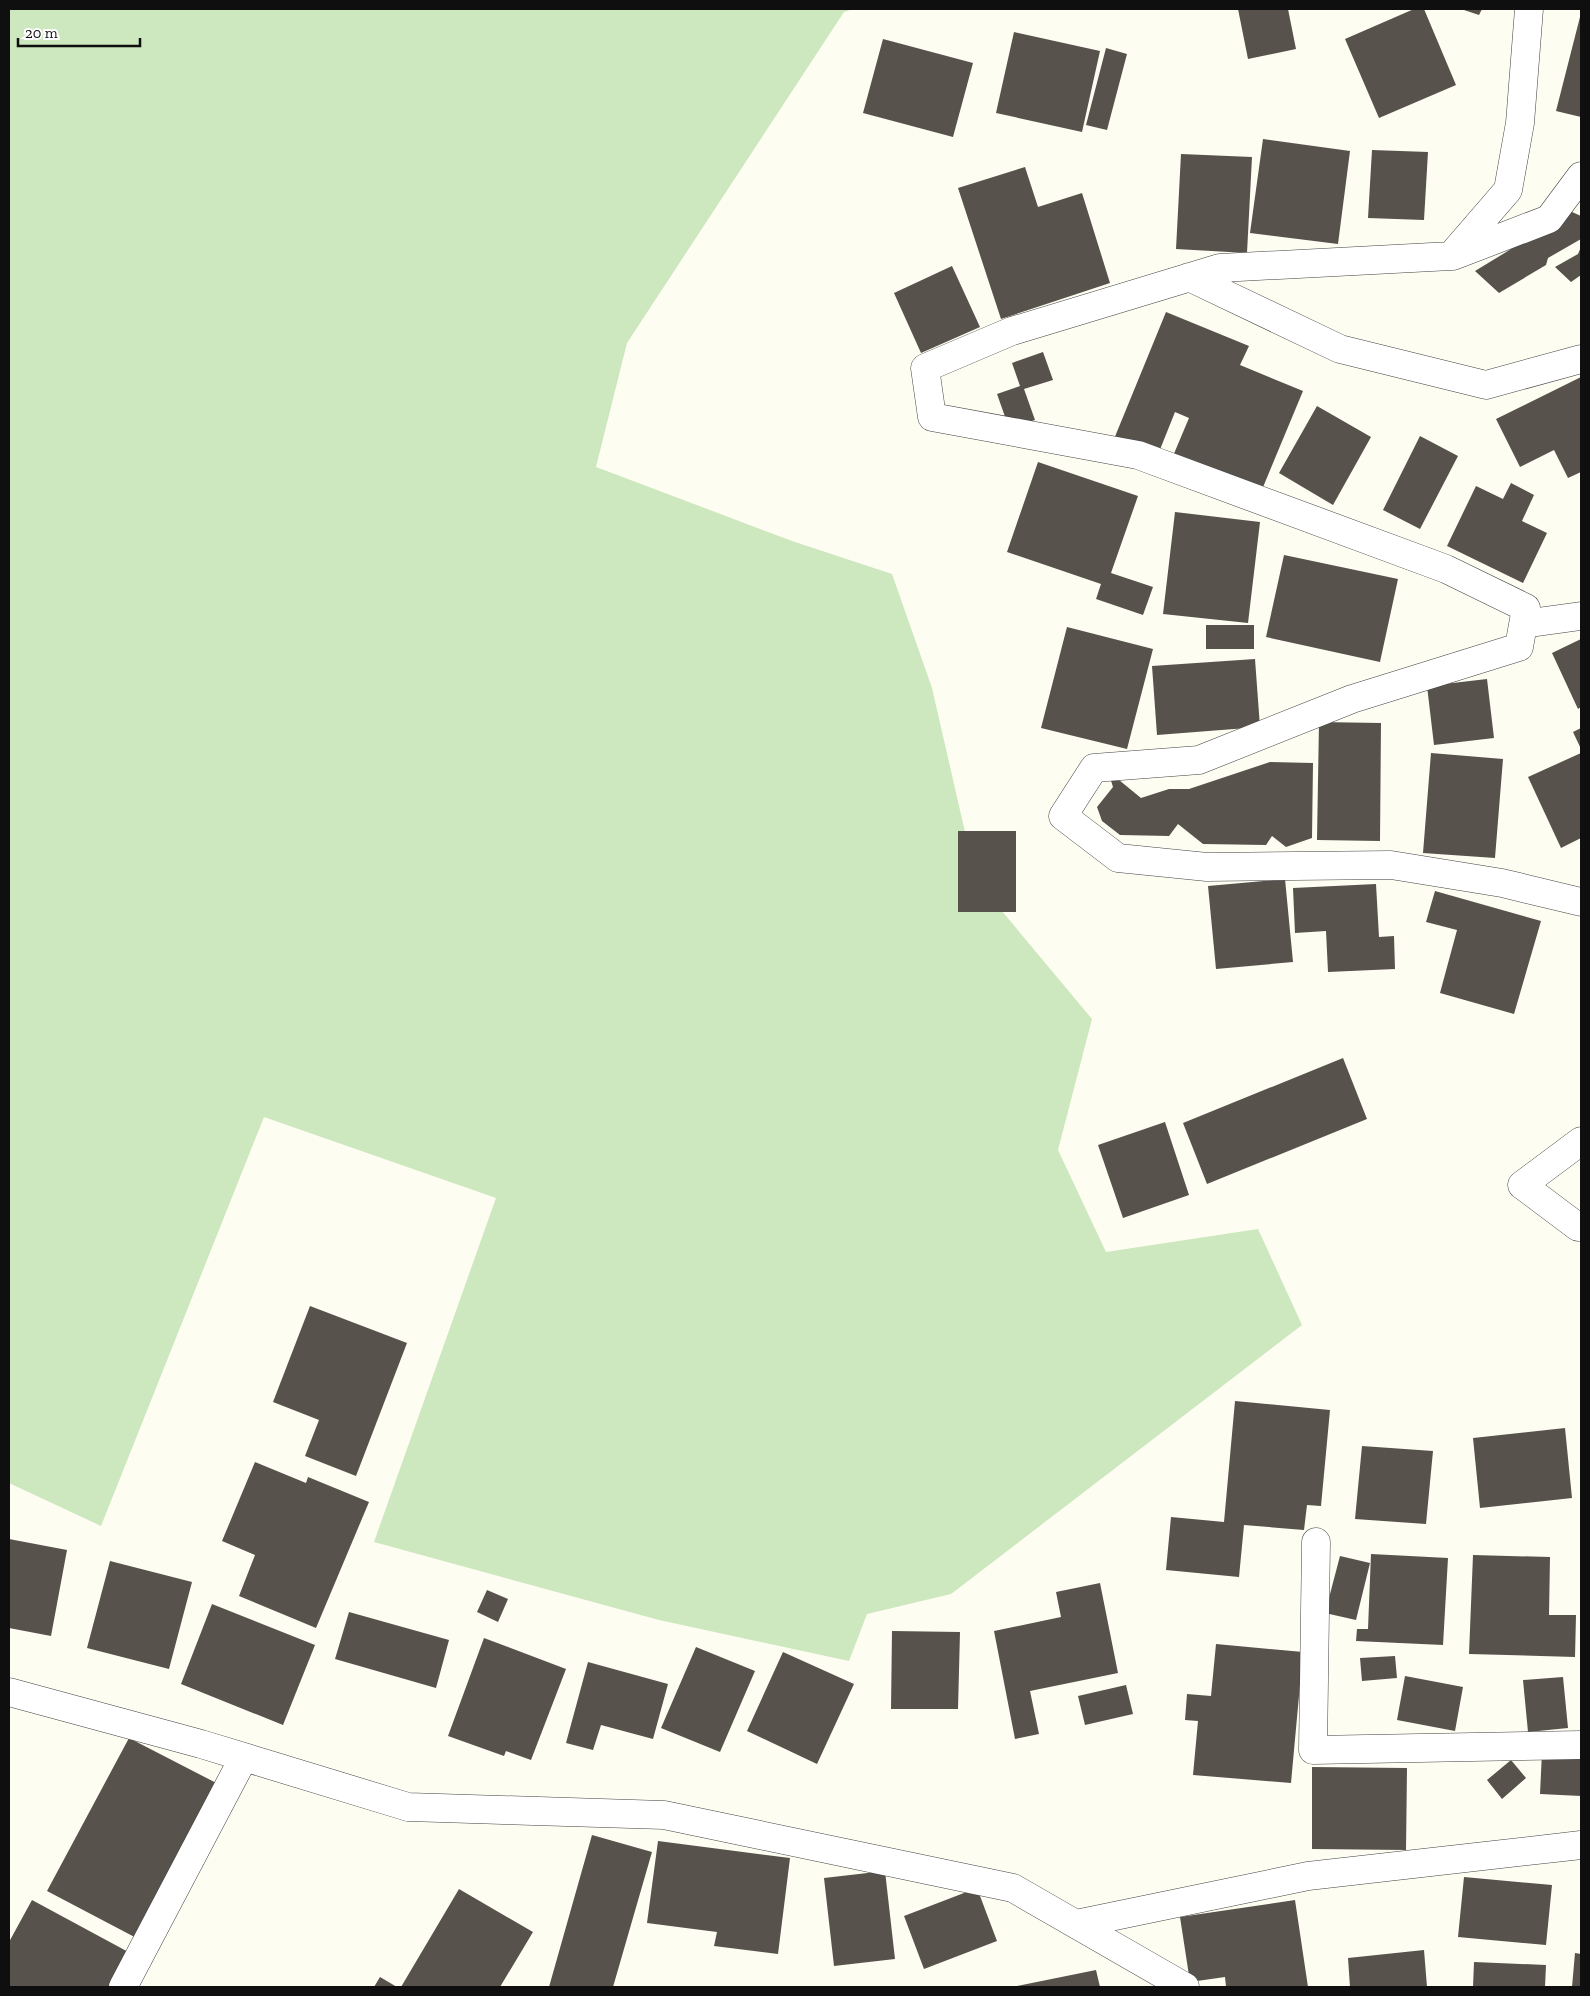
<svg xmlns="http://www.w3.org/2000/svg" width="1590" height="1996" viewBox="0 0 1590 1996" font-family="'Zilla Slab',serif">
<rect width="100%" height="100%" fill="#fefdf2"/>
<path fill="#cde7be" d="M9,9h844l-9,3 -217,331 -31,124 196,74 100,33 40,114 44,192 116,139 -34,131 48,102 152,-23 44,96 -351,269 -84,20 -18,47 -190,-41 -285,-78 122,-344 -232,-81 -163,409 -92,-43z"/>
<path fill="#57524c" d="M1238,9h50l8,40 -48,10z
M1414,9h10l32,76 -77,33 -34,-79z
M1461,9h21l-3,6z
M1581,13v104l-25,-6z
M1014,32l86,19 -18,81 -86,-19z
M883,39l90,24 -20,74 -90,-24z
M1106,48l21,6 -20,76 -21,-5z
M1263,139l87,12 -12,93 -88,-11z
M1372,150l56,2 -4,68 -56,-2z
M1181,154l71,3 -5,96 -71,-4z
M1025,167l13,40 44,-14 28,90 -109,36 -43,-131z
M1572,212l9,4v23l-33,19 -2,7 -47,28 -24,-22z
M1581,247v28l-10,7 -16,-15 23,-13z
M952,266l28,61 -59,26 -27,-60z
M1166,312l83,34 -9,19 63,26 -42,101 -88,-36 16,-38 -14,-6 -18,45 -43,-18z
M1043,352l10,28 -29,9 11,31 -26,8 -12,-34 23,-8 -8,-23z
M1581,377v95l-13,6 -14,-28 -34,17 -24,-48z
M1317,406l54,31 -38,68 -54,-32z
M1420,436l38,20 -38,73 -37,-19z
M1038,462l100,34 -27,77 42,14 -10,28 -47,-16 5,-15 -94,-32z
M1511,483l23,12 -12,26 25,12 -24,50 -76,-37 29,-60 27,13z
M1175,512l85,10 -12,101 -85,-9z
M1284,555l114,24 -18,83 -114,-25z
M1206,625h48v24h-48z
M1067,627l86,22 -26,100 -86,-21z
M1581,639v68l-3,2 -26,-56z
M1255,659l5,68 -103,8 -5,-69z
M1487,679l7,59 -60,7 -7,-59z
M1319,722l62,1 -1,118 -63,-1z
M1581,728v21l-8,-17z
M1431,753l72,6 -8,99 -72,-5z
M1581,753v85l-20,10 -33,-71z
M1270,762l43,1 -1,75 -26,9 -14,-11 -6,9 -63,-1 -25,-20 -9,12 -49,-1 -18,-14 -5,-14 16,-20 -5,-16 33,27 28,-9h20z
M958,831h58v81h-58z
M1285,879l8,83 -77,7 -8,-83z
M1376,884l3,53 15,-1 1,33 -67,3 -2,-41 -31,2 -2,-45z
M1435,891l106,30 -27,93 -74,-21 17,-63 -31,-8z
M1343,1058l24,61 -160,65 -24,-61z
M1165,1122l24,73 -66,23 -25,-73z
M310,1306l97,37 -51,133 -51,-20 14,-36 -46,-18z
M1235,1401l95,9 -9,96 -14,-1 -3,25 -60,-5 -5,52 -73,-7 5,-53 53,5z
M1565,1428l7,70 -92,10 -7,-70z
M1362,1446l71,5 -7,73 -71,-5z
M255,1462l51,21 2,-6 61,25 -53,126 -77,-32 16,-41 -33,-14z
M9,1539l58,11 -16,86 -42,-8z
M1371,1554l77,4 -5,87 -87,-4 1,-12h11z
M1473,1555l77,2 -1,58h27l-1,42 -106,-3z
M1340,1556l30,7 -14,57 -31,-7z
M110,1561l82,21 -23,87 -82,-21z
M1100,1583l18,90 -88,18 9,43 -24,5 -21,-108 67,-14 -5,-25z
M487,1590l21,9 -10,23 -21,-10z
M212,1604l103,41 -32,80 -102,-41z
M349,1612l100,28 -13,48 -101,-29z
M892,1631l68,1 -2,77h-67z
M484,1638l82,31 -35,91 -25,-9 -2,5 -56,-20z
M1216,1644l87,8 -12,131 -98,-8 5,-54 -13,-1 2,-26 24,2z
M696,1647l59,24 -35,81 -59,-24z
M783,1652l71,32 -37,80 -70,-33z
M1395,1656l2,22 -35,3 -2,-23z
M588,1662l80,22 -15,55 -52,-14 -8,25 -27,-7z
M1405,1676l58,11 -8,44 -58,-11z
M1563,1677l5,51 -40,4 -5,-52z
M1126,1685l7,29 -48,11 -7,-29z
M129,1738l97,50 -82,154 -97,-51z
M1542,1752l39,2v42l-41,-2z
M1511,1760l15,18 -24,21 -15,-19z
M1312,1767l95,1 -1,82 -94,-1z
M592,1835l60,17 -39,135h-64z
M658,1841l132,17 -12,96 -64,-8 3,-14 -70,-9z
M885,1871l10,88 -61,7 -10,-88z
M1464,1877l88,8 -6,60 -88,-8z
M977,1888l20,53 -73,28 -20,-53z
M459,1889l74,43 -33,55h-99z
M32,1900l100,54 -18,33h-105v-45z
M1295,1900l13,87h-82l-1,-10 -35,5 -10,-65z
M1424,1950l3,37h-77l-2,-29z
M1575,1953l6,1v33h-9z
M1474,1962l72,3 -1,22h-72z
M1096,1970l4,17h-83v-1z
M380,1977l17,10h-23z"/>
<g fill="none" stroke-linecap="round" stroke-linejoin="round">
<g stroke="#424242" stroke-width="29">
<path id="minor" d="M1529,9l-9,114 -12,67 -57,66 -231,12 -208,63 -87,37 7,49 206,38 308,114 80,39 -7,39 -167,52 -153,61 -105,8 -31,48 55,42 89,9 184,-2 111,18 79,19
M1453,256l96,-37 32,-43
M1189,277l151,72 146,36 95,-26
M1523,624l58,-8
M1581,1141l-59,44 56,42h3
M1316,1542l-3,208 268,-5
M9,1692l192,52 207,63 256,8 349,73 172,99
M1076,1924l232,-48 273,-31
M123,1987l121,-230"/>
</g>
<use href="#minor" stroke="#fff" stroke-width="28"/>
</g>
<rect width="1590" height="1996" fill="none" stroke="#0f0f0f" stroke-width="20"/>
<path d="M18 38v8h122v-8" fill="none" stroke="#0f0f0f" stroke-width="2.5"/>
<text x="25" y="38" font-size="15" fill="#0f0f0f" stroke="#ffffff" stroke-width="4" paint-order="stroke">20 m</text>
</svg>
